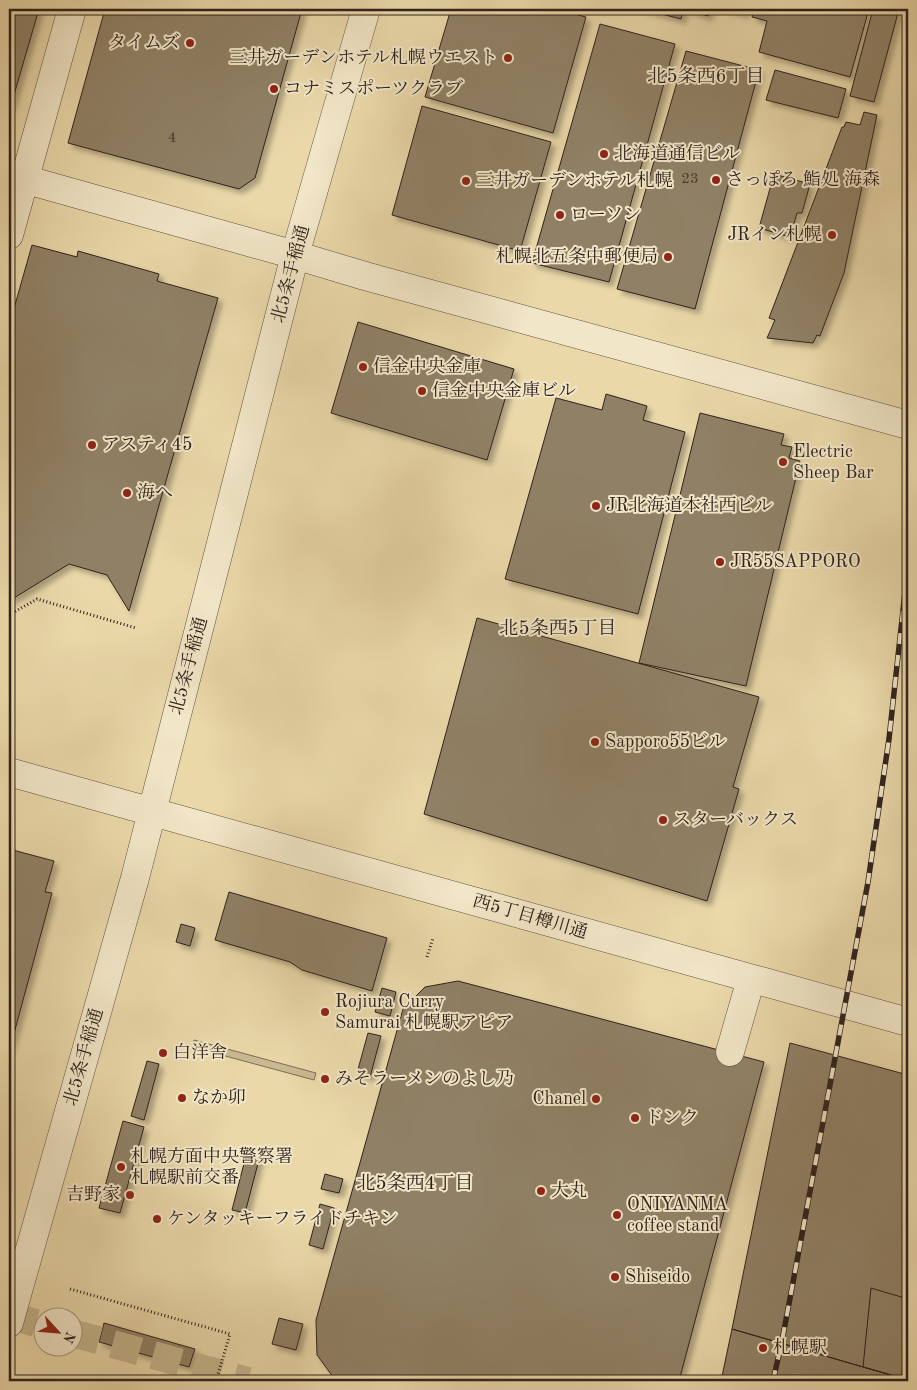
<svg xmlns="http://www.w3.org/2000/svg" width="917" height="1390" viewBox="0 0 917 1390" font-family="'Old Standard TT','Noto Serif JP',serif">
<defs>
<filter id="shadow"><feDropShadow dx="4.5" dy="4.5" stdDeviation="2.5" flood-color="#0004"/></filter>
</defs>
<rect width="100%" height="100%" fill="#ead8a9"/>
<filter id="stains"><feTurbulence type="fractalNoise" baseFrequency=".004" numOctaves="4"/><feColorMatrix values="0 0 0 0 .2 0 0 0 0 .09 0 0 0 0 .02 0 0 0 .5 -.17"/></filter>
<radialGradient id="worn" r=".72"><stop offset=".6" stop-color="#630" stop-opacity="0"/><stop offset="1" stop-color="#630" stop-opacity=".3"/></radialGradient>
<path fill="#cab991" stroke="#7c6e57" d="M194,1040l122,33 -2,7 -122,-33z"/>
<path fill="#908166" stroke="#2f221d" filter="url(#shadow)" d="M9,9h30l-30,103z
M105,9h197l-47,169 -16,11 -171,-46z
M451,9h104l31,8 -33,116 -128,-36z
M642,9h68l-2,7 -24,-7 -3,10z
M724,9h22l-2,5z
M754,9h115l-19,68 -91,-25 8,-31 -15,-4z
M873,9h26l-25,93 -24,-6z
M600,24l75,20 -66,238 -77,-19z
M686,51l73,19 -64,239 -78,-20z
M775,70l71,19 -8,29 -72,-18z
M422,106l129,36 -31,109 -128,-36z
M864,112l13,3 -33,158 -24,63 -3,-1 -4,8 -46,-5 8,-18 -6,-2 73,-191h2l2,-5 14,3z
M774,174l36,10 -8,29h-5l-7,24 -31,-9z
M32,245l45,12 1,-6 81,23 -2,7 61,17 -89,313 -22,-36 -38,-11 -60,37v-275z
M358,322l156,47 -27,91 -156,-47z
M606,394l41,12 -4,14 42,12 -47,182 -133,-35 51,-181 46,12z
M700,413l84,21 -3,11 11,2 -3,11 11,3 -54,225 -107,-23z
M477,618l282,79 -26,90 6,2 -32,112 -283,-87z
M9,849l45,12 -9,31 7,1 -43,159z
M229,892l158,46 -15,53 -70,-21 -12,-8 -75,-22z
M181,924l14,4 -5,18 -14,-4z
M458,981l306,81 -85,319h-343l-19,-26 -1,-35 87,-311 22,-22z
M382,988l14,4 -6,24 -15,-4z
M368,1033l13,3 -11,41 -13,-4z
M790,1043l118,32v305l-176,-51z
M147,1061l12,3 -15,56 -13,-4z
M123,1121l21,6 -24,86 -21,-5z
M248,1148l13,4 -16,61 -13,-3z
M325,1174l18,5 -4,14 -18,-4z
M320,1204l14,4 -11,41 -14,-4z
M871,1288l37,11 -6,79 -39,-11z
M279,1318l24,6 -7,26 -24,-6z
M104,1323l91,26 -6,18 -90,-25z
M732,1329l176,51v1h-187z"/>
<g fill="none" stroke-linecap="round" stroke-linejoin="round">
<path stroke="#c5b48d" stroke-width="28" stroke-dasharray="28 14" stroke-linecap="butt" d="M9,1315l33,10
M72,1333l176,48"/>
<g stroke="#5e5040" stroke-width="29">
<path id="minor" d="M9,175l286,80 70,21 543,149
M9,235l63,-226
M9,772l899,250
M730,1052l21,-73
M9,1323l126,-445 160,-623 71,-246"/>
</g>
<path stroke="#2f221d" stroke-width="3" stroke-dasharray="1 2.5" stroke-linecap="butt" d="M9,615l28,-16 99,29
M427,957l6,-19
M70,1289l160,45 -14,47"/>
<use href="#minor" stroke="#f1e6c7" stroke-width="28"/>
<g stroke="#2f221d" stroke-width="5.5">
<path id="rail" d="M773,1381l9,-40 86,-459 21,-143 19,-175"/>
</g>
<use href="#rail" stroke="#f1e6c7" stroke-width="4" stroke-dasharray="11" stroke-linecap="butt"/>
</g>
<g fill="#8f2418" stroke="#f1e6c7" stroke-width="2">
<circle cx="190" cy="43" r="5"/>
<circle cx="508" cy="58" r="5"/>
<circle cx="274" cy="89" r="5"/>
<circle cx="604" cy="154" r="5"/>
<circle cx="716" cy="180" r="5"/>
<circle cx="466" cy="181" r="5"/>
<circle cx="560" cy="215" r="5"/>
<circle cx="832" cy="235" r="5"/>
<circle cx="668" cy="257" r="5"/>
<circle cx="363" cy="367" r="5"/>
<circle cx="422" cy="391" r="5"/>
<circle cx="92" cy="445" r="5"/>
<circle cx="783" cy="462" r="5"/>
<circle cx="127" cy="493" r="5"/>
<circle cx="596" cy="506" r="5"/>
<circle cx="720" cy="562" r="5"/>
<circle cx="595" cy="742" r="5"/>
<circle cx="663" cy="820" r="5"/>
<circle cx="325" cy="1012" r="5"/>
<circle cx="163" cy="1053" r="5"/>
<circle cx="325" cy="1079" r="5"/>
<circle cx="182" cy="1098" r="5"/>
<circle cx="596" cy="1099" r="5"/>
<circle cx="635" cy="1118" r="5"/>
<circle cx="121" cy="1167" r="5"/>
<circle cx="541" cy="1191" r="5"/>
<circle cx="130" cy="1195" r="5"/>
<circle cx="617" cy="1215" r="5"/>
<circle cx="157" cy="1219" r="5"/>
<circle cx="615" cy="1277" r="5"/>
<circle cx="763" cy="1348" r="5"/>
</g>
<g text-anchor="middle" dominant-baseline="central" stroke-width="4" stroke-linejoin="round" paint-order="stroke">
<g font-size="15" fill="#473a2f">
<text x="172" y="138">4</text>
<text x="690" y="179">23</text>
</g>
<g font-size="18" fill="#2f221d" stroke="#f1e6c7" text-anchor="start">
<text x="180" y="43" text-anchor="end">タイムズ</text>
<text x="498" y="58" text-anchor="end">三井ガーデンホテル札幌ウエスト</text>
<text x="284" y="89">コナミスポーツクラブ</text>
<text x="614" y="154">北海道通信ビル</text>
<text x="726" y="180">さっぽろ 鮨処 海森</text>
<text x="476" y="181">三井ガーデンホテル札幌</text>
<text x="570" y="215">ローソン</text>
<text x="822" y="235" text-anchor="end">JRイン札幌</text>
<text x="658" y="257" text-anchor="end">札幌北五条中郵便局</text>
<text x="373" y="367">信金中央金庫</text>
<text x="432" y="391">信金中央金庫ビル</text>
<text x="102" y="445">アスティ45</text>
<text x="793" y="452">Electric<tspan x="793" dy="21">Sheep Bar</tspan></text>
<text x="137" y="493">海へ</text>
<text x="606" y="506">JR北海道本社西ビル</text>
<text x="730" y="562">JR55SAPPORO</text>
<text x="605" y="742">Sapporo55ビル</text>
<text x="673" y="820">スターバックス</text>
<text x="335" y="1002">Rojiura Curry<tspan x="335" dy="21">Samurai 札幌駅アピア</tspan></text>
<text x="173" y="1053">白洋舎</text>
<text x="335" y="1079">みそラーメンのよし乃</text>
<text x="192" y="1098">なか卯</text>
<text x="586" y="1099" text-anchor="end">Chanel</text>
<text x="645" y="1118">ドンク</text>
<text x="131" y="1157">札幌方面中央警察署<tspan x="131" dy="21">札幌駅前交番</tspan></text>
<text x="551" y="1191">大丸</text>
<text x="120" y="1195" text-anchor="end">吉野家</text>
<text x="627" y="1205">ONIYANMA<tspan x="627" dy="21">coffee stand</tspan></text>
<text x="167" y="1219">ケンタッキーフライドチキン</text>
<text x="625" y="1277">Shiseido</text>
<text x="773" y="1348">札幌駅</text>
</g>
<g font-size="18" fill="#2f221d" stroke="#f1e6c7">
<text transform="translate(291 274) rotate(-75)">北5条手稲通</text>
<text transform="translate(189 666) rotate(-75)">北5条手稲通</text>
<text transform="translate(530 917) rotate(16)">西5丁目樽川通</text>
<text transform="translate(84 1057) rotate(-74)">北5条手稲通</text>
</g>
<g font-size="19" fill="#2f221d" stroke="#f1e6c7">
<text x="706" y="77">北5条西6丁目</text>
<text x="558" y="629">北5条西5丁目</text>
<text x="415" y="1184">北5条西4丁目</text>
</g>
</g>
<rect width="917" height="1390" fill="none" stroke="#ead8a9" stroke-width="30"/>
<rect x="10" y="10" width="897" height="1370" fill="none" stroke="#2f221d" stroke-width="2.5"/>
<rect x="15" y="15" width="887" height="1360" fill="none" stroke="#2f221d"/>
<g transform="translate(58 1332) rotate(116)"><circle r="24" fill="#f1e6c7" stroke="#a39883"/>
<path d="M0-4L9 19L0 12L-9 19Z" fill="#8f2418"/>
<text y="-8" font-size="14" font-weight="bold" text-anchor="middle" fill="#2f221d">N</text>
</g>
<rect width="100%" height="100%" filter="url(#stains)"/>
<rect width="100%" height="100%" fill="url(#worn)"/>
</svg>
